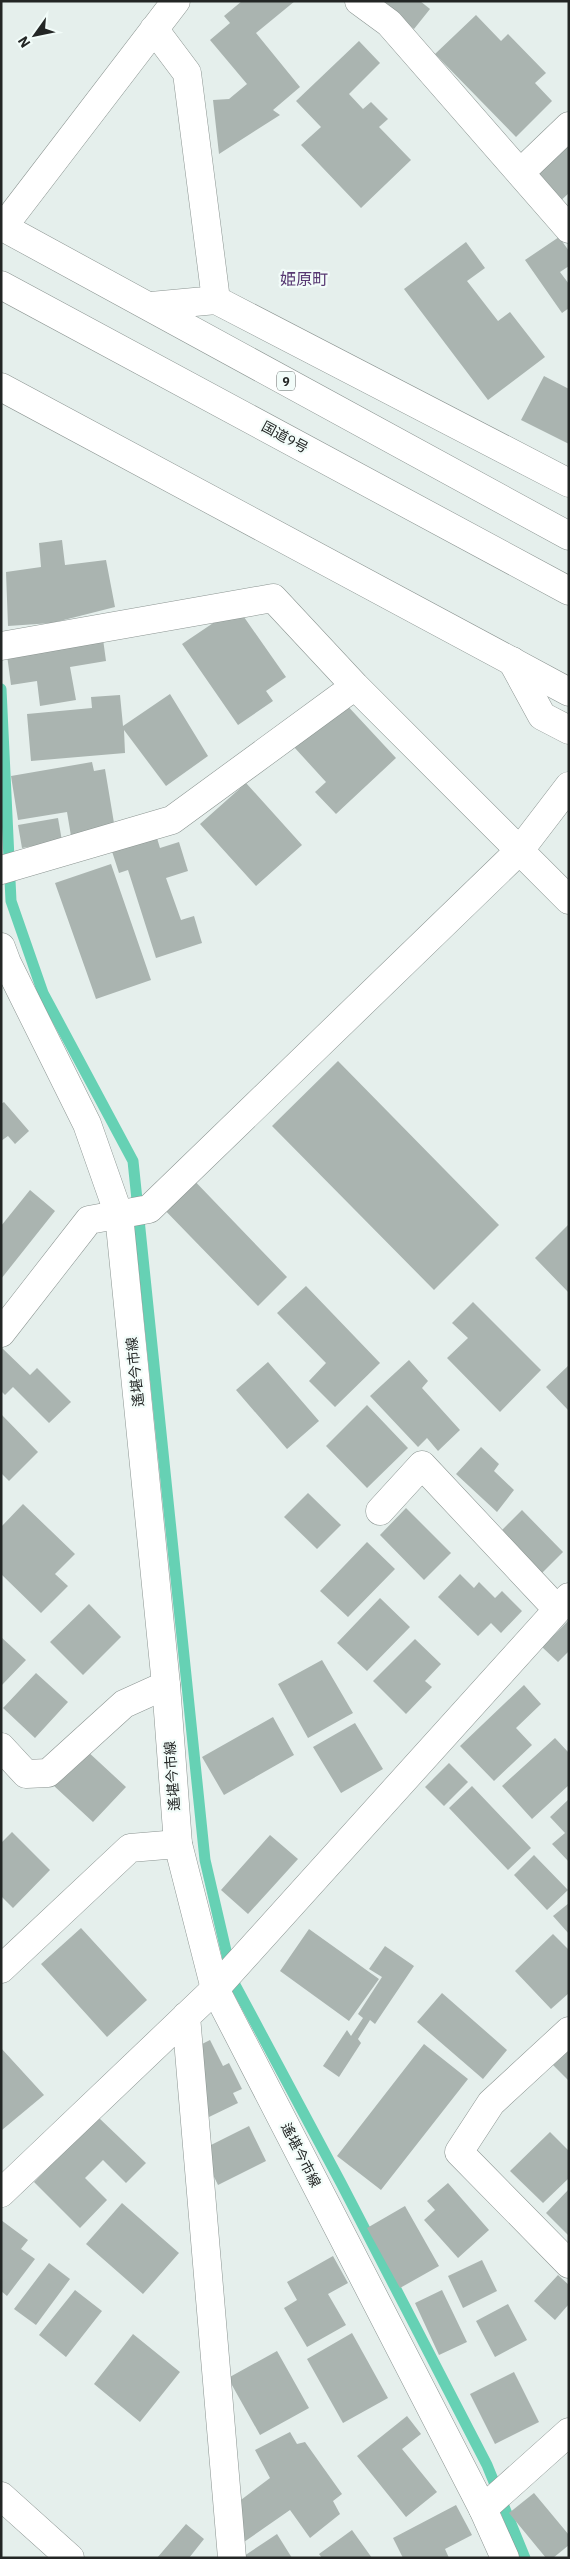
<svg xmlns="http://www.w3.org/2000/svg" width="570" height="2559" viewBox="0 0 570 2559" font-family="'IBM Plex Sans','Noto Sans JP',sans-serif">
<rect width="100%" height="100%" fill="#e5efec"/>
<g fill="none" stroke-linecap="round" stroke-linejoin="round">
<path stroke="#66d1b4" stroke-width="11" d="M1,689l10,212 32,92 90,168 72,699 28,121 108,202 146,282 38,93"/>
</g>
<path fill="#aab4b0" d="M242,1h53l-39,32 44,54 -27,23 7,5 -61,39 -6,-54 16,-1 18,-15 -37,-44 20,-17 -6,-7z
M378,1h42l10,8 -16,20z
M476,15l25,26 7,-7 38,39 -11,10 17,18 -36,36 -81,-83z
M359,41l21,22 -31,31 14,15 8,-7 17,17 -9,8 32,33 -50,48 -60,-63 20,-18 -25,-26z
M569,135v58l-12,11 -29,-30z
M559,237l10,14v15l-9,6 9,12v24l-7,5 -37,-53z
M466,242l19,26 -18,13 31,40 12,-9 35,45 -57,43 -84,-111z
M544,376l25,13v55l-48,-24z
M62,540l3,25 41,-5 9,47 -63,16 -44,3 -2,-54 35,-5 -2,-24z
M237,607l49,70 -20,14 7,10 -35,24 -56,-81z
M103,639l3,22 -36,6 6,33 -36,6 -3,-25 -26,4 -4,-30z
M170,694l38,62 -42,30 -42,-56 1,23 -94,8 -4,-47 65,-6 -1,-11 29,-2 3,31z
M343,701l53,57 -60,56 -21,-22 11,-10 -32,-35z
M92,762l2,9 11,-2 10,60 -44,7 -4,-24 -49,8 -7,-44z
M246,783l56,62 -46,41 -56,-62z
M58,818l4,23 -40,7 -4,-23z
M153,825l7,23 19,-6 9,29 -22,7 15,42 13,-4 8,27 -46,15 -28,-88 -9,3 -11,-34z
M111,864l40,116 -55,19 -41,-116z
M338,1061l161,164 -65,65 -162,-164z
M4,1102l25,29 -14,13 -7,-8 -7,5v-37z
M186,1172l101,105 -29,29 -102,-105z
M30,1190l25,21 -54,68v-53z
M569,1224v69l-34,-35z
M306,1286l74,77 -45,44 -26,-26 17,-18 -49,-50z
M473,1302l68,68 -41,42 -53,-54 21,-20 -16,-15z
M1,1347l29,28 7,-7 34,34 -22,21 -36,-36 -8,8 -4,-4z
M409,1360l19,21 -6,7 38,42 -22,21 -11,-13 -9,9 -48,-51z
M268,1362l51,59 -32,28 -51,-59z
M569,1365v46l-23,-24z
M367,1405l41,43 -41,40 -41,-42z
M1,1414l37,38 -29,29 -8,-8z
M481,1447l18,17 -5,7 20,19 -17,22 -41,-38z
M308,1493l33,32 -24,24 -33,-32z
M23,1504l52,50 -20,20 13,12 -27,27 -40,-39v-47z
M406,1508l45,45 -27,27 -44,-45z
M522,1510l41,42 -23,23 -41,-42z
M367,1542l28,27 -47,48 -28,-26z
M460,1574l14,14 5,-6 16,16 7,-7 20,20 -21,22 -10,-10 -13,13 -40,-39z
M380,1598l30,29 -43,44 -30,-28z
M89,1604l32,33 -38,38 -33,-33z
M569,1620v31l-11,11 -16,-15z
M1,1637l25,23 -25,26z
M415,1639l26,25 -16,17 7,6 -26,27 -33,-33z
M322,1660l31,53 -45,25 -30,-54z
M36,1673l32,29 -33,36 -32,-30z
M524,1685l17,19 -25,24 16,17 -38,36 -34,-35z
M273,1717l21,38 -70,40 -22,-38z
M355,1723l28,46 -42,24 -28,-46z
M555,1738l14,15v32l-37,34 -30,-33z
M86,1750l40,37 -33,35 -40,-37z
M449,1763l19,19 -24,24 -19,-19z
M472,1786l59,62 -23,22 -59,-62z
M569,1799v63l-17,-18 13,-11 -15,-16z
M12,1832l38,38 -37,38 -12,-12v-53z
M270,1835l28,24 -50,55 -27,-24z
M534,1855l34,35 -21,20 -33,-35z
M569,1903v31l-16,-18z
M81,1928l66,72 -40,37 -66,-73z
M309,1929l70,50 -30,42 -69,-50z
M553,1934l16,16v43l-18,16 -36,-38z
M385,1946l29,20 -39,58 -5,-4 -12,19 3,4 -22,34 -16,-11 24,-36 4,6 12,-18 -5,-4 24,-37 -13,-8z
M442,1993l65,57 -24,29 -66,-57z
M569,2029v52l-26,-26z
M210,2040l13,26 6,-3 13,26 -9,4 5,10 -29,14 -22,-45 -1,-20z
M424,2044l44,35 -87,111 -44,-34z
M1,2048l43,47 -42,35 -1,-2z
M98,2117l48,46 -20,20 -23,-23 -18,18 22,22 -27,28 -46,-46z
M249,2126l17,35 -48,24 -17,-35z
M550,2132l19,19v27l-26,25 -33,-32z
M448,2183l41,47 -31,28 -34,-38 11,-10 -8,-9z
M569,2189v47l-23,-23z
M122,2203l57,50 -36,41 -57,-50z
M405,2206l34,60 -39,22 -33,-60z
M1,2220l27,20 -7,9 14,10 -28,37 -6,-5z
M333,2256l15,27 -20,11 18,31 -39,22 -23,-39 13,-8 -10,-18z
M482,2260l15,31 -34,17 -15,-32z
M49,2263l21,16 -34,46 -22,-16z
M558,2275l11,10v19l-14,16 -21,-19z
M75,2290l27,21 -36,46 -27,-22z
M442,2290l25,52 -28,13 -24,-52z
M508,2304l19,36 -32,17 -19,-36z
M352,2333l36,65 -45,25 -36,-64z
M133,2334l47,38 -40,50 -46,-38z
M277,2351l32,57 -49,27 -32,-57z
M514,2372l25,50 -44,22 -25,-50z
M407,2416l14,18 -19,15 35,43 -31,25 -49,-61z
M290,2432l7,12 8,-2 37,52 -9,7 7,13 -30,24 -20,-28 -46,32 -7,-39 33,-25 -15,-28z
M534,2493l35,42v10l-16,13h-7l-37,-45z
M456,2505l16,30 -27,14 4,9h-46l-10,-20z
M186,2524l18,15 -15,19h-32z
M352,2530l20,28h-50l-3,-4z
M277,2534l15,24h-51z"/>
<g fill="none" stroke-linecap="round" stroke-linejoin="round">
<g stroke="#8b9491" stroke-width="29">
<path id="minor" d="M359,1l30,22 180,206
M154,29l33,44 29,227
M520,173l49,-47
M3,227l173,-226
M151,306l65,-6 353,183
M1,646l272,-48 82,88 214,214
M512,661l30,55 27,14
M1,870l171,-50 183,-134
M1,1333l88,-113 60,-11 371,-359 49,-64
M380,1511l42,-46 135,144
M1,1747l25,27 22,-1 76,-69 42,-19
M1,1969l129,-121 48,-4
M186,2016l46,542
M569,2031l-78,72 -32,49 110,112
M1,2193l214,-204 354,-392
M1,2496l69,62
M483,2509l86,-77"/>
</g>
<g stroke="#8b9491" stroke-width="29">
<path id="major" d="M1,947l6,16 80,161 32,91 47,470 12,159 37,145 268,520 22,49"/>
</g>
<g stroke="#8b9491" stroke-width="29">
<path id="highway" d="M1,226l568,310
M1,285l568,306
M1,387l568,305"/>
</g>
<use href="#minor" stroke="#fff" stroke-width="28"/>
<use href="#major" stroke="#fff" stroke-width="28"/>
<use href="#highway" stroke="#fff" stroke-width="28"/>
</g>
<g text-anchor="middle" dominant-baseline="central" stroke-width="4.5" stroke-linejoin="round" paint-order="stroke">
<rect fill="#f2fcf9" stroke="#616665" stroke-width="1" x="277" y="371.5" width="18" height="19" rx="4"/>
<g font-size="12" font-weight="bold" fill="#232625">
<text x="286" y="381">9</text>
</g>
<g font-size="14" fill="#232625" stroke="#f2fcf9">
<text transform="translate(285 437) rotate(28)">国道9号</text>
<text transform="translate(135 1372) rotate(-96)">遙堪今市線</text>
<text transform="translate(172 1776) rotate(-94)">遙堪今市線</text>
<text transform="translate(301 2155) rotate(63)">遙堪今市線</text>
</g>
<g font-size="16" fill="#573872" stroke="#f2fcf9">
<text x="304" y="279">姫原町</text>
</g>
</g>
<rect width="570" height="2559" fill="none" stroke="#232625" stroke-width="5"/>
<g transform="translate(35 35) rotate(237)" stroke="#f2fcf9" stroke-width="4" paint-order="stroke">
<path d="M0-4L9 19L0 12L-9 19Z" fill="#232625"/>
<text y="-8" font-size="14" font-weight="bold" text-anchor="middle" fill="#232625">N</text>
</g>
</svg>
